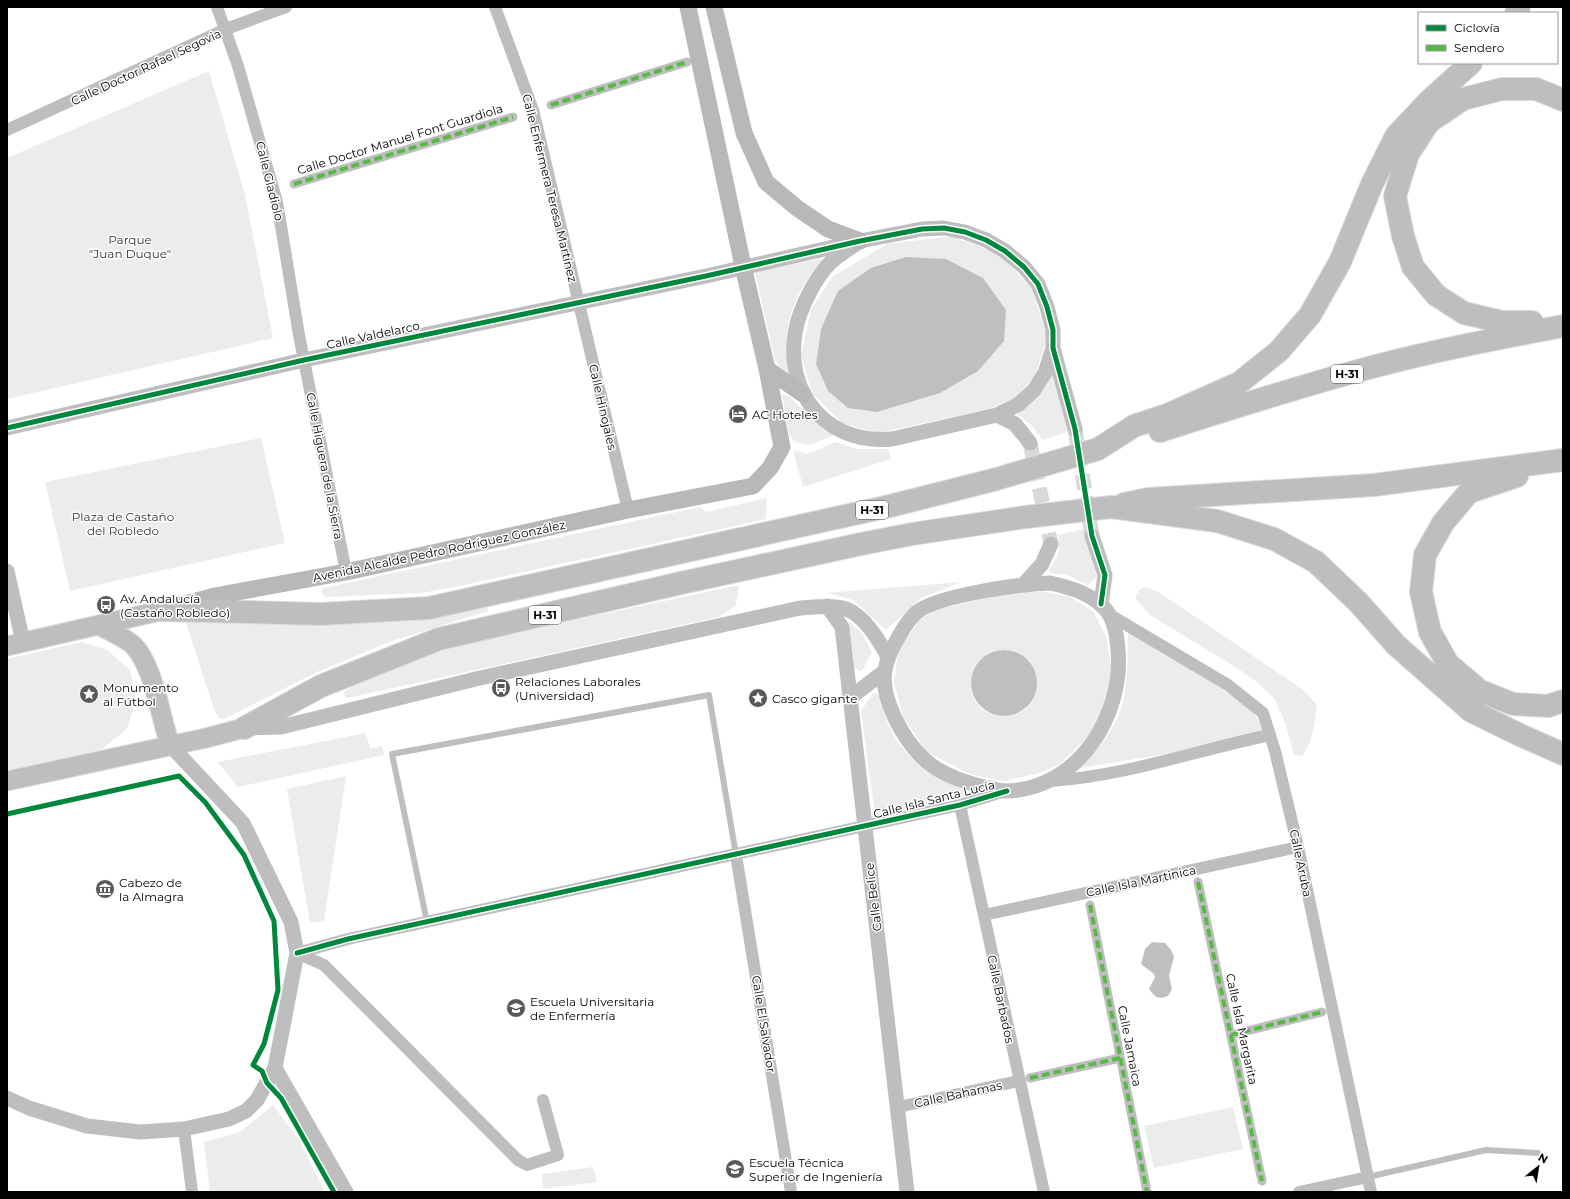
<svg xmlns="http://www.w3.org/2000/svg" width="1570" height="1199" viewBox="0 0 1570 1199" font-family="Montserrat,sans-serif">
<rect width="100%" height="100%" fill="#fff"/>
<path fill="#ececec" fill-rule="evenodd" d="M209,71l36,124 28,143 -266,61v-241z
M952,236l48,18 32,35 15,49 -11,36 -20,23 -27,12 -111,24 -36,-10 -30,-30 -11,-38 10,-45 21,-33 55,-33zM821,329l7,62 -12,-27z
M826,258c-34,32 -45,72 -38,118l-13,-15 -20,-89z
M1055,371l12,61 -25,8 -10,-14 -15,-12c17,-12 28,-25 38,-43z
M782,394l7,2 34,34 11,5 -24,10 -15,-3 -6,-7z
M261,438l24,105 -215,48 -25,-109z
M836,442l20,7h32l3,10 -88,28 -10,-37 15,4z
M767,498l-1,21 -297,65 -47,9 -96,4 -3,-2 -2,-4 3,-3 376,-81 6,5z
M1085,529l12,48 -9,8 -21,-10 -17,-2 -1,-4c9,-11 12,-20 9,-34z
M961,582l-40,16 -35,32 -33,-30 -27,-7z
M739,585l-3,20 -17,12 -372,81 -3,-3 -1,-2 9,-8 90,-34 53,-14z
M1145,587l11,4 16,10 130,88 15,16c-2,19 -4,35 -15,51l-8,-1 -8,-30 -12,-27 -16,-15 -21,-15 -87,-53 -14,-16v-4l4,-6z
M1012,592h34l24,5 23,14 13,25 6,35 -7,40 -20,29 -26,25 -23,9 -33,7 -33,-7 -43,-22 -24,-35 -9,-35 4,-30 22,-33 20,-10zM1004,650c47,5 40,71 -4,66 -41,-4 -38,-64 4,-66z
M488,607v4l-96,30 -75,31 -93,47 -6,-2 -5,-11 -28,-86c66,2 134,7 201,2 34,-3 68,-9 102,-15z
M849,622l13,11 10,20 -9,16 -3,2 -5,-3z
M1128,632l88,53 37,26 10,20 -92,22 -90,15c15,-17 32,-36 40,-59 8,-23 6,-52 7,-77z
M82,642l25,8 23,20 6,30 -9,29 -26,21 -94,21v-112z
M873,693l5,1c3,10 6,20 10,30 15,36 47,52 81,69l-4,4 -90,18 -14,-104z
M366,733l4,16 12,-3 2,9 -146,32 -20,-25z
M346,776l-22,145 -14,2 -23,-134z
M273,1105l26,35 26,52h-115l-6,-50 36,-10z
M1233,1107l10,42 -89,19 -10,-42z
M593,1167l4,15 -54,7 -1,-15z"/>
<path fill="#bfbfbf" d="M906,257l40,2 37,19 23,32 -2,31 -26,30 -38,22 -63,19 -29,-4 -20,-17 -12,-27 5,-35 17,-38 33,-23z
M971 683a33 33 0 1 1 66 0a33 33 0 1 1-66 0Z
M1152,942l13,1 6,7 3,7 -5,19 3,13 -4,7c-10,4 -13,1 -19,-7l6,-12 -1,-3 -13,-10 4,-15z"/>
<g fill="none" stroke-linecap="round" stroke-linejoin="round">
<path stroke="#d9d9d9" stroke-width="15" stroke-dasharray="15 8" stroke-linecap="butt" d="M1075,429l17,107
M1030,443l21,101"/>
<g stroke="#dbdbdb" stroke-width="21">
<path id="primary" d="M101,626c10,6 23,11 32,19 21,21 27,71 37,100
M7,646l157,-36
M7,781l199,-43 38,-10"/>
</g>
<g stroke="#dbdbdb" stroke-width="24">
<path id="motorway" d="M1516,13l3,-6
M1532,322h-30l-38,-9 -28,-18 -23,-28 -10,-31 -8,-40 13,-42 21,-32 34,-23 39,-10h34l27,11
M1160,431c72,-23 143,-46 216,-65 61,-16 124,-28 187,-40
M1098,449l36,-23 33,-11 72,-32 40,-32 31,-36 30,-53 32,-78 24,-48 32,-34 43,-39
M1517,476l-48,16 -26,31 -18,32 -4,37 9,40 18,32 32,27 33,13 35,2 15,-5
M1124,504l24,-5 226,-14 189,-25
M1111,507l106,14 57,18 42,23 43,41 37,42 75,66 49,24 43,19
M164,610l156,4 109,-6 461,-102 103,-26
M244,728l77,-42 118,-47 242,-56 180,-39 51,-10 114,-17"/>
</g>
<path stroke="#bebebe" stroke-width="6" d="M427,922l-35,-168 317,-59 27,160
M1368,1177l118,-27 52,3"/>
<path stroke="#bebebe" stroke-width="9" d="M551,105l136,-43
M294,184l219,-67
M1198,882l64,299
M1090,905l57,287
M1231,1035l91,-23
M1030,1078l90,-20"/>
<path stroke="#bebebe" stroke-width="12" d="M217,7l21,59 39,136 22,133 47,237
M495,7l38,103 95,400
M7,130l219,-101 60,-22
M1110,615l118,70 35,28 12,38 23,96 73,345
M1051,781c75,-5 146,-31 219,-46
M960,805l84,387
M736,855l55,337
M984,915l314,-68
M297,953l51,-14 612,-134 45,-14
M297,953l27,12 194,195 9,5 31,-10 -15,-55
M898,1107l120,-26
M184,1129l8,63
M1299,1192l69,-15"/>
<path stroke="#bebebe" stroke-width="15" d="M856,244c-9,6 -19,12 -27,20 -12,13 -23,33 -29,50 -23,66 18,132 92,125l105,-24 22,-11 15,-14 11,-17 8,-25
M997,415l18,9 15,19
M7,428l297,-68 402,-84 154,-35 62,-12 22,-1 21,4 21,8 19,11 19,16 14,17 9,23 6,23v18l22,81
M1092,536l13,39 -4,29
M7,571l16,71
M1050,583c18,4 37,9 51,22 13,10 16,29 17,45 6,65 -40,139 -111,141 -10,0 -22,-4 -31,-6 -18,-5 -40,-14 -53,-27 -20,-19 -43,-60 -38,-88 2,-12 7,-22 13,-32 5,-9 11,-20 19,-26 22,-17 104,-28 133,-29z
M1024,584l18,-20 9,-20
M827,606l15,21 65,565
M851,697l34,-26
M247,728l34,-1 199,-49 320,-70c15,-1 29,-3 43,0 20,5 36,32 45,49
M275,1068l71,124
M7,1098l22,10 58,18 53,6 44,-3 45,-10 17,-8 11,-11 18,-32 22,-115 -6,-31 -48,-99 -73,-78"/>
<path stroke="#b8b8b8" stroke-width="17" d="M714,7l30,126 22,49 31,26 31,21 32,12
M767,369l36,25
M178,606l37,-10 131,-24 282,-62 125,-24 17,-18 12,-21 -15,-78 -24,-103 -55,-259"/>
<use href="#primary" stroke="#bebebe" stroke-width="19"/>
<use href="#motorway" stroke="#bebebe" stroke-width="22"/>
<g stroke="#dbdbdb" stroke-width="24" stroke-linecap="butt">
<path id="motorway-bridge" d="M993,480l105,-31
M1026,517l85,-10"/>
</g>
<use href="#motorway-bridge" stroke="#bebebe" stroke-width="22"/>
<path stroke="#58b947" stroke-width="4" stroke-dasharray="8 4" stroke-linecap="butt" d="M551,105l136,-43
M294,184l219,-67
M1198,882l64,299
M1090,905l57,287
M1231,1035l91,-23
M1030,1078l90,-20"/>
<g stroke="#fff" stroke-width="8">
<path id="cycleway" d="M7,428l297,-68 402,-84 154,-35 62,-12 22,-1 21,4 21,8 19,11 19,16 14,17 9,23 6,23v18l22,81 17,107 13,39 -4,29
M7,814l172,-38 26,26 39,53 30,66 4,69 -14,54 -11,21 9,6 5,12 14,15 53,94
M297,953l51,-14 612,-134 47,-14"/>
</g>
<use href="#cycleway" stroke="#00873e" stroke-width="5"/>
</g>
<defs>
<g id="hotel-disc" transform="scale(1)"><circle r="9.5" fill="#595959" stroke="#fff"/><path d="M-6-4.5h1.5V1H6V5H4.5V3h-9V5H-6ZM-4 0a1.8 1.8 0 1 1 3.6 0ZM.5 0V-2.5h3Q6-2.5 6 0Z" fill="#fff"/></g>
<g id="bus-disc" transform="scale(1)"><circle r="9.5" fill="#595959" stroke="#fff"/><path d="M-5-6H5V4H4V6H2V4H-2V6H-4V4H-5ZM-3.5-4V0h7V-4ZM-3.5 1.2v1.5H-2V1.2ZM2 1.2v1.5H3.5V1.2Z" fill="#fff"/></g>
<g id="sight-disc" transform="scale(1)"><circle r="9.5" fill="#595959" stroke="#fff"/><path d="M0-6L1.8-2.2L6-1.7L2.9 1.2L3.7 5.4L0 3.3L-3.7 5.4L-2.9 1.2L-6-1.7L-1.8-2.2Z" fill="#fff"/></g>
<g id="museum-disc" transform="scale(1)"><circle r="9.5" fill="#595959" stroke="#fff"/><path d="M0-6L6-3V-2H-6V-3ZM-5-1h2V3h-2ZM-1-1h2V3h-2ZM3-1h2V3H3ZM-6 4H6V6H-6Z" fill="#fff"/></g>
<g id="university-disc" transform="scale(1)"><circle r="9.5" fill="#595959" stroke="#fff"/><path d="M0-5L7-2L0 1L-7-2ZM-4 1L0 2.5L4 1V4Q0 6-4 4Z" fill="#fff"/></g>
</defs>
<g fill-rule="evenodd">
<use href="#hotel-disc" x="738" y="414"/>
<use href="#bus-disc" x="106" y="605"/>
<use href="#bus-disc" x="501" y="688"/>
<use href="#sight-disc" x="89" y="694"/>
<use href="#sight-disc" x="758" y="698"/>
<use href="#museum-disc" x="105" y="889"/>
<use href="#university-disc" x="516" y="1008"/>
<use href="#university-disc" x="735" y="1169"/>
</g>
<g text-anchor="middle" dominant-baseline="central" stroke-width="3" stroke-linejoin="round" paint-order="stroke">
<g fill="#fff" stroke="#4c4c4c" stroke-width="1">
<rect x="1331" y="365" width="32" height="18" rx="3"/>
<rect x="856" y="501" width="32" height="18" rx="3"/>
<rect x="529" y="606" width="32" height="18" rx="3"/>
</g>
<g font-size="11" font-weight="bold" fill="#000">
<text x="1347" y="374">H-31</text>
<text x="872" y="510">H-31</text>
<text x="545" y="615">H-31</text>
</g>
<g font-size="12" fill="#000" stroke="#fff">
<text transform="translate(146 67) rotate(-25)">Calle Doctor Rafael Segovia</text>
<text transform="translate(400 139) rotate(-17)">Calle Doctor Manuel Font Guardiola</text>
<text transform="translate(270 181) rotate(76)">Calle Gladiolo</text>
<text transform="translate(550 188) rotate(76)">Calle Enfermera Teresa Martínez</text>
<text transform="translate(373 335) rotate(-12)">Calle Valdelarco</text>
<text transform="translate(603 407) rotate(77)">Calle Hinojales</text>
<text transform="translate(325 466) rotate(79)">Calle Higuera de la Sierra</text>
<text transform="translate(439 551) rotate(-12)">Avenida Alcalde Pedro Rodríguez González</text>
<text transform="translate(934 799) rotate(-14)">Calle Isla Santa Lucía</text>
<text transform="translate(1301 863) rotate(78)">Calle Aruba</text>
<text transform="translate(1141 881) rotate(-12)">Calle Isla Martinica</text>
<text transform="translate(873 897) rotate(-97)">Calle Belice</text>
<text transform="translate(1001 999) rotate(78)">Calle Barbados</text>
<text transform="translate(764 1024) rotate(81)">Calle El Salvador</text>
<text transform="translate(1242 1029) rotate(78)">Calle Isla Margarita</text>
<text transform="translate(1130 1046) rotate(79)">Calle Jamaica</text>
<text transform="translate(958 1094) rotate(-12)">Calle Bahamas</text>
</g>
<g font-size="12" fill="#333" stroke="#fff">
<text x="130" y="239">Parque<tspan x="130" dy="14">"Juan Duque"</tspan></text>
<text x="123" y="516">Plaza de Castaño<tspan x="123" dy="14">del Robledo</tspan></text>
</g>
<g font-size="12" fill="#000" stroke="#fff" text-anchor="start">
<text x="752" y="414">AC Hoteles</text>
<text x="120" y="598">Av. Andalucía<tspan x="120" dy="14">(Castaño Robledo)</tspan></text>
<text x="515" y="681">Relaciones Laborales<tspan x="515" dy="14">(Universidad)</tspan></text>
<text x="103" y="687">Monumento<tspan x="103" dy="14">al Fútbol</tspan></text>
<text x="772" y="698">Casco gigante</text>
<text x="119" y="882">Cabezo de<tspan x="119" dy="14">la Almagra</tspan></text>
<text x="530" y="1001">Escuela Universitaria<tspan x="530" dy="14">de Enfermería</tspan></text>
<text x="749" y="1162">Escuela Técnica<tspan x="749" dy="14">Superior de Ingeniería</tspan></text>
</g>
</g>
<rect width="1570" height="1199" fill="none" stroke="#000000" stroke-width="16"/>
<rect x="1418" y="12" width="140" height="52" fill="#ffffff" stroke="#999999"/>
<rect x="1426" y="25" width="20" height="6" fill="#00873e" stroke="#999999"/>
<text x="1454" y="32" font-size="12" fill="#000000">Ciclovía</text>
<rect x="1426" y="45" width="20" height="6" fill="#58b947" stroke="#999999"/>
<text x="1454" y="52" font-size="12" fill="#000000">Sendero</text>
<g transform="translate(1538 1167) rotate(30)" stroke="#ffffff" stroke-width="3" paint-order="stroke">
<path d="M0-3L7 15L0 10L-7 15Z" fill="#000000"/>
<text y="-6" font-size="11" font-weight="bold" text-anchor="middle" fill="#000000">N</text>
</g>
</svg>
